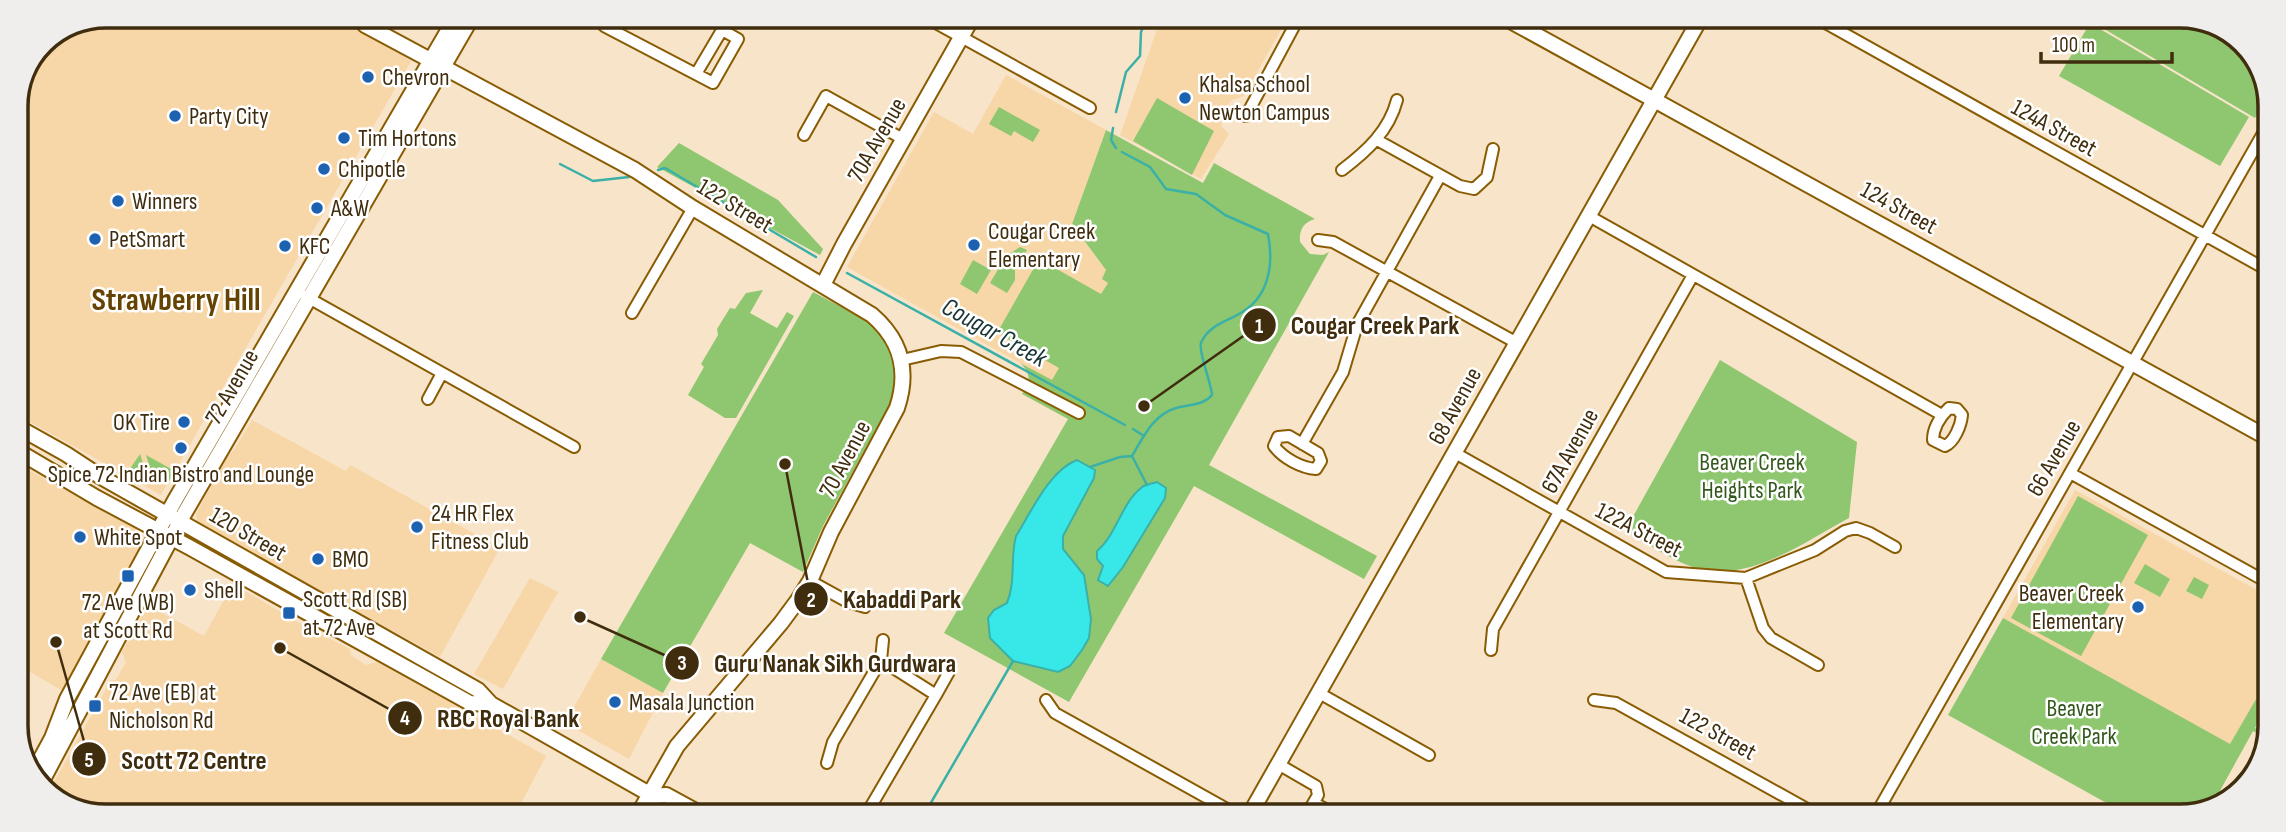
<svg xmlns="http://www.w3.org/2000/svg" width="2286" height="832" viewBox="0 0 2286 832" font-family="'Sofia Sans Condensed',sans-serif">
<rect width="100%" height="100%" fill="#f8e4c9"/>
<path fill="#f7d6a8" d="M106,16h239l8,8 58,37 -250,434 -145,-81v-314l26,-58z
M1161,18l126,1 -43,77 -12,4 -8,10 -3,11 1,6 7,7 -28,45 -81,-44z
M1006,75l100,55 -34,94 39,53 -59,104 -205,-114 87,-155 39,22z
M252,420l94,51 4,-6 150,83 -60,109 -242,-134 -2,-9 31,-57 9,-10z
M16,463l120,66 3,19 -76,143 -47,-27z
M2075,490l191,105v86l-35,64 -228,-127z
M530,578l28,14 -55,97 -29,-15z
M233,584l70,41 47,24 1,6 15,10 11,-3 169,94 -28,53 5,3 -447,-1 -27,-20 62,-111h5l10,-18 -4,-10 26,-47 56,31z
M601,659l62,34 -34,66 -64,-36z"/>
<path fill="#8fc770" d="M2089,20l121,1 41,30 17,43 -13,24z
M2090,23l159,94 -29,49 -161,-90z
M1157,98l57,33 -22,44 -59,-34z
M999,107l41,23 -7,12 -19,-11 -3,5 -22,-12z
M1106,130l97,53 11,-20 101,56c-12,3 -16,12 -15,23l10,12 13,1 6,-3 -120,213 168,91 -13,23 -170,-93 -125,216 -125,-69 124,-214 -46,-25c9,-11 9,-22 -2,-31l32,17 7,-12 -62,-35 42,-74 62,35 7,-11 -6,-4 4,-9 -34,-46z
M679,143l99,57 45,49 -3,6 -163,-88z
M1020,247l7,3 -12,20v10l-8,13 -17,-10 16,-27z
M973,260l18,10 -14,24 -17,-10z
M763,290l-13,23 27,15 10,-16 7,4 -58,102h-11l-37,-23 16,-28 -3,-3 17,-29 -1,-6 13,-21 5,1 11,-16z
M813,292l59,31 13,12 12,34 -6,33 -68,124 -20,46 -53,-29 -87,150 -62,-34z
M1720,360l137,82 -8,76c-45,24 -102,67 -156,49 -24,-8 -46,-24 -68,-36z
M140,454l5,16 -7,14 -13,-8z
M146,455l29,16 -6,10 -19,-13z
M2078,496l70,39 -67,121 -70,-38z
M2145,564l25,15 -10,18 -26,-14z
M2194,577l15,8 -7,14 -16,-8z
M2003,618l227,126 36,-62v26l-11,20 11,6 -1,3 -12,-6 -37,67 -8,10 -27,8h-51l-182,-101z"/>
<path fill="#38e8e9" stroke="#3ab0a7" stroke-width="2" d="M1077,460l18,10 -1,8 -31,58v13l21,26 7,44 -2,19 -7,12 -12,16 -12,6 -45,-11 -23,-23 -2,-20 6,-8 13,-7c9,-21 3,-45 9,-67 15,-24 34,-66 61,-76z
M1157,482l9,6 -1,10 -42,69 -15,19 -10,-6 5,-14 -6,-7v-8c20,-17 24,-47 44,-63 4,-4 11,-4 16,-6z"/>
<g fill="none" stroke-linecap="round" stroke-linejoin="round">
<path stroke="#3ab0a7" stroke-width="2.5" d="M1116,112l10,-40 14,-16 1,-24 6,-14
M1113,128l-2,12 5,8
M1122,152l28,15 16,22 30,5 29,21 43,19c6,31 1,64 -29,80 -14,8 -31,12 -38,29 -3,8 10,39 11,52 -9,11 -23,9 -36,13 -23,7 -32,28 -44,48l15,29
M560,164l33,17 36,-4
M658,170l7,-2 151,89
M847,273l278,152
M1133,429l11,7
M1090,467l30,-10 12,-1
M925,813l88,-152"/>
<g stroke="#895c03" stroke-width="14">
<path id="street" d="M609,17l-5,9 109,57 25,-44 -16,-9 -26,44
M927,18l163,90
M1820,20l449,251
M1246,116l52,-97
M804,135l22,-39 77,43
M1377,140l83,46 14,3 13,-12 6,-28
M1342,170c25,-19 47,-39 55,-70
M1589,216l353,199
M1318,240l15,2 184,101
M305,296l269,151
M632,313l61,-105
M902,360l39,-9 20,1 118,61
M428,399l14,-26
M1949,408l8,1 5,6c-1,11 -8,27 -17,31l-12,-6c0,-13 7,-23 16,-32z
M1289,436l29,17 3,8 -5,8c-15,-1 -33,-11 -42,-23l4,-9z
M1302,444l41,-72 14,-47 83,-149
M1455,453l211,119 80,6 69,-28 30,-19 11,-3 14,5 25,14
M2070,473l197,109
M1746,578l17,50 8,10 47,27
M810,581l38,21 17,5
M1491,650l2,-21 200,-354
M1319,693l110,62
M936,695l14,-25
M1046,700l9,13 181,101
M1594,700l22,3 202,112
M827,763l6,-21 48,-82
M1278,764l38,22 2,9 -11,19
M1314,803l20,11
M867,813l69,-118 -55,-35 2,-20
M1537,813l3,2
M1875,816l395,-695"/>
</g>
<g stroke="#895c03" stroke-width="18">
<path id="secondary" d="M357,16l8,9 270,145 58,38 179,107c30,26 37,57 25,93l-66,124 -21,49 -12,19 -17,23 -104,123 -38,67
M1507,19l761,419
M823,285l21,-41 128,-226
M16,426l50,28 35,23 377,213 13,14 162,92 13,-1 33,18
M16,450l81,48 92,49 281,156 21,1
M32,775l20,-37 15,-39 107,-197 282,-485
M40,785l144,-271 288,-497
M653,796l5,12 8,5
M1250,814l450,-795"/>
</g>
<use href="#street" stroke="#fff" stroke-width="10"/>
<use href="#secondary" stroke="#fff" stroke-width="14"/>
</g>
<g fill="#1d61b1" stroke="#fff" stroke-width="2.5">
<circle cx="368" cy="77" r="7"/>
<circle cx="1185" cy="98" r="7"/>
<circle cx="175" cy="116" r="7"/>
<circle cx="344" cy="138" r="7"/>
<circle cx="324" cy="169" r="7"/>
<circle cx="118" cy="201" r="7"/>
<circle cx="317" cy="208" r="7"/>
<circle cx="95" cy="239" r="7"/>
<circle cx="974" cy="245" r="7"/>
<circle cx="285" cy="246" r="7"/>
<circle cx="184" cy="422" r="7"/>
<circle cx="181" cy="448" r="7"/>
<circle cx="417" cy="527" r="7"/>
<circle cx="80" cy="537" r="7"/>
<circle cx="318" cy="559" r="7"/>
<rect x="121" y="569" width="14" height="14" rx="3.5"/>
<circle cx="190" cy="590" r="7"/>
<circle cx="2138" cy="607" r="7"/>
<rect x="282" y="606" width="14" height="14" rx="3.5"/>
<circle cx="615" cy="702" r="7"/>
<rect x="88" y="699" width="14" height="14" rx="3.5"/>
</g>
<g text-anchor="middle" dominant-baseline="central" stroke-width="5" stroke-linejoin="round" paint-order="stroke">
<g font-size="24" fill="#402d0e" stroke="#fff" text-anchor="start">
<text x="382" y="77">Chevron</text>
<text x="1199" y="84">Khalsa School<tspan x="1199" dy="28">Newton Campus</tspan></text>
<text x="189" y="116">Party City</text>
<text x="358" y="138">Tim Hortons</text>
<text x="338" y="169">Chipotle</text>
<text x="132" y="201">Winners</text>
<text x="331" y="208">A&amp;W</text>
<text x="988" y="231">Cougar Creek<tspan x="988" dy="28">Elementary</tspan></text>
<text x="109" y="239">PetSmart</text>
<text x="299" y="246">KFC</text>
<text x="170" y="422" text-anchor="end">OK Tire</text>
<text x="181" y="474" text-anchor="middle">Spice 72 Indian Bistro and Lounge</text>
<text x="431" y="513">24 HR Flex<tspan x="431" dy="28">Fitness Club</tspan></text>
<text x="94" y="537">White Spot</text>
<text x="332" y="559">BMO</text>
<text x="204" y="590">Shell</text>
<text x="2124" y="593" text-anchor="end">Beaver Creek<tspan x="2124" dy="28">Elementary</tspan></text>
<text x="303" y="599">Scott Rd (SB)<tspan x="303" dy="28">at 72 Ave</tspan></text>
<text x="128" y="602" text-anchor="middle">72 Ave (WB)<tspan x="128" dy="28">at Scott Rd</tspan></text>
<text x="109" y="692">72 Ave (EB) at<tspan x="109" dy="28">Nicholson Rd</tspan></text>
<text x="629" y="702">Masala Junction</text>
</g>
<g font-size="24" fill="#402d0e" stroke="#fff">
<text transform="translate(2054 128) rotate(29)">124A Street</text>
<text transform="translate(877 140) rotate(-60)">70A Avenue</text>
<text transform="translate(735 206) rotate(31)">122 Street</text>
<text transform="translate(1899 208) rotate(29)">124 Street</text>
<text transform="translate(232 387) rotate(-60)">72 Avenue</text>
<text transform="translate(1455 406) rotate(-61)">68 Avenue</text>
<text transform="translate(1570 451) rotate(-61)">67A Avenue</text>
<text transform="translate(2054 458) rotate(-60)">66 Avenue</text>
<text transform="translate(845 459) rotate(-62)">70 Avenue</text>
<text transform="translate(1639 530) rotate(27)">122A Street</text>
<text transform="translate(248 534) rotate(30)">120 Street</text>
<text transform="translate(1718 734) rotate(29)">122 Street</text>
</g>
<g font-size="24" fill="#33581c" stroke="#fff">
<text x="1752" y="462">Beaver Creek<tspan x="1752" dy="28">Heights Park</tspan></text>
<text x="2074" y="708">Beaver<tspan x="2074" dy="28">Creek Park</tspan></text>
</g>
<g font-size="26" font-style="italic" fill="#1a3535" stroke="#fff">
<text transform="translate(994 333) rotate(29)">Cougar Creek</text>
</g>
<g font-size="32" font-weight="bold" fill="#654303" stroke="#fff">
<text x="176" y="300">Strawberry Hill</text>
</g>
</g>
<path d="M0 0H2286V832H0ZM106 28H2180A78 78 0 0 1 2258 106V726A78 78 0 0 1 2180 804H106A78 78 0 0 1 28 726V106A78 78 0 0 1 106 28Z" fill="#f0eeec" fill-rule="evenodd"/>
<path fill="none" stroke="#402d0e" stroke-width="3.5" d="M106 28H2180A78 78 0 0 1 2258 106V726A78 78 0 0 1 2180 804H106A78 78 0 0 1 28 726V106A78 78 0 0 1 106 28Z"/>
<path fill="none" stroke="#402d0e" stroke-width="2.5" d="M1144 406L1259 325M785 464L811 599M580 617L682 663M280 648L405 718M56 642L89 759"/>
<g fill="#402d0e" stroke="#fff" stroke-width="2.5">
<circle cx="1144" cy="406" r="7"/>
<circle cx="785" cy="464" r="7"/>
<circle cx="580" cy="617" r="7"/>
<circle cx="280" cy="648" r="7"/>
<circle cx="56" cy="642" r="7"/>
<circle cx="1259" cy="325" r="18"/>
<circle cx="811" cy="599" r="18"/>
<circle cx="682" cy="663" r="18"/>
<circle cx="405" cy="718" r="18"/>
<circle cx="89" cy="759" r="18"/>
</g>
<g font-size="21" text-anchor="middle" font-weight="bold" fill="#fff">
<text x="1259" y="333">1</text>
<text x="811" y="607">2</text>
<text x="682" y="670">3</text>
<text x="405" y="725">4</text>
<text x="89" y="767">5</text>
</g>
<g font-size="26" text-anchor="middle" font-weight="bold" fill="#402d0e" stroke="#fff" stroke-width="5" stroke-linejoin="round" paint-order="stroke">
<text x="1375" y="334">Cougar Creek Park</text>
<text x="902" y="608">Kabaddi Park</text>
<text x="835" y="672">Guru Nanak Sikh Gurdwara</text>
<text x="508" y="727">RBC Royal Bank</text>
<text x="194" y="769">Scott 72 Centre</text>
</g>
<path d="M2041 52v10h131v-10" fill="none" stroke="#402d0e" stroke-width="3.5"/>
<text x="2052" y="52" font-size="21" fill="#402d0e" stroke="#ffffff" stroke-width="5" paint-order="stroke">100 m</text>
</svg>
